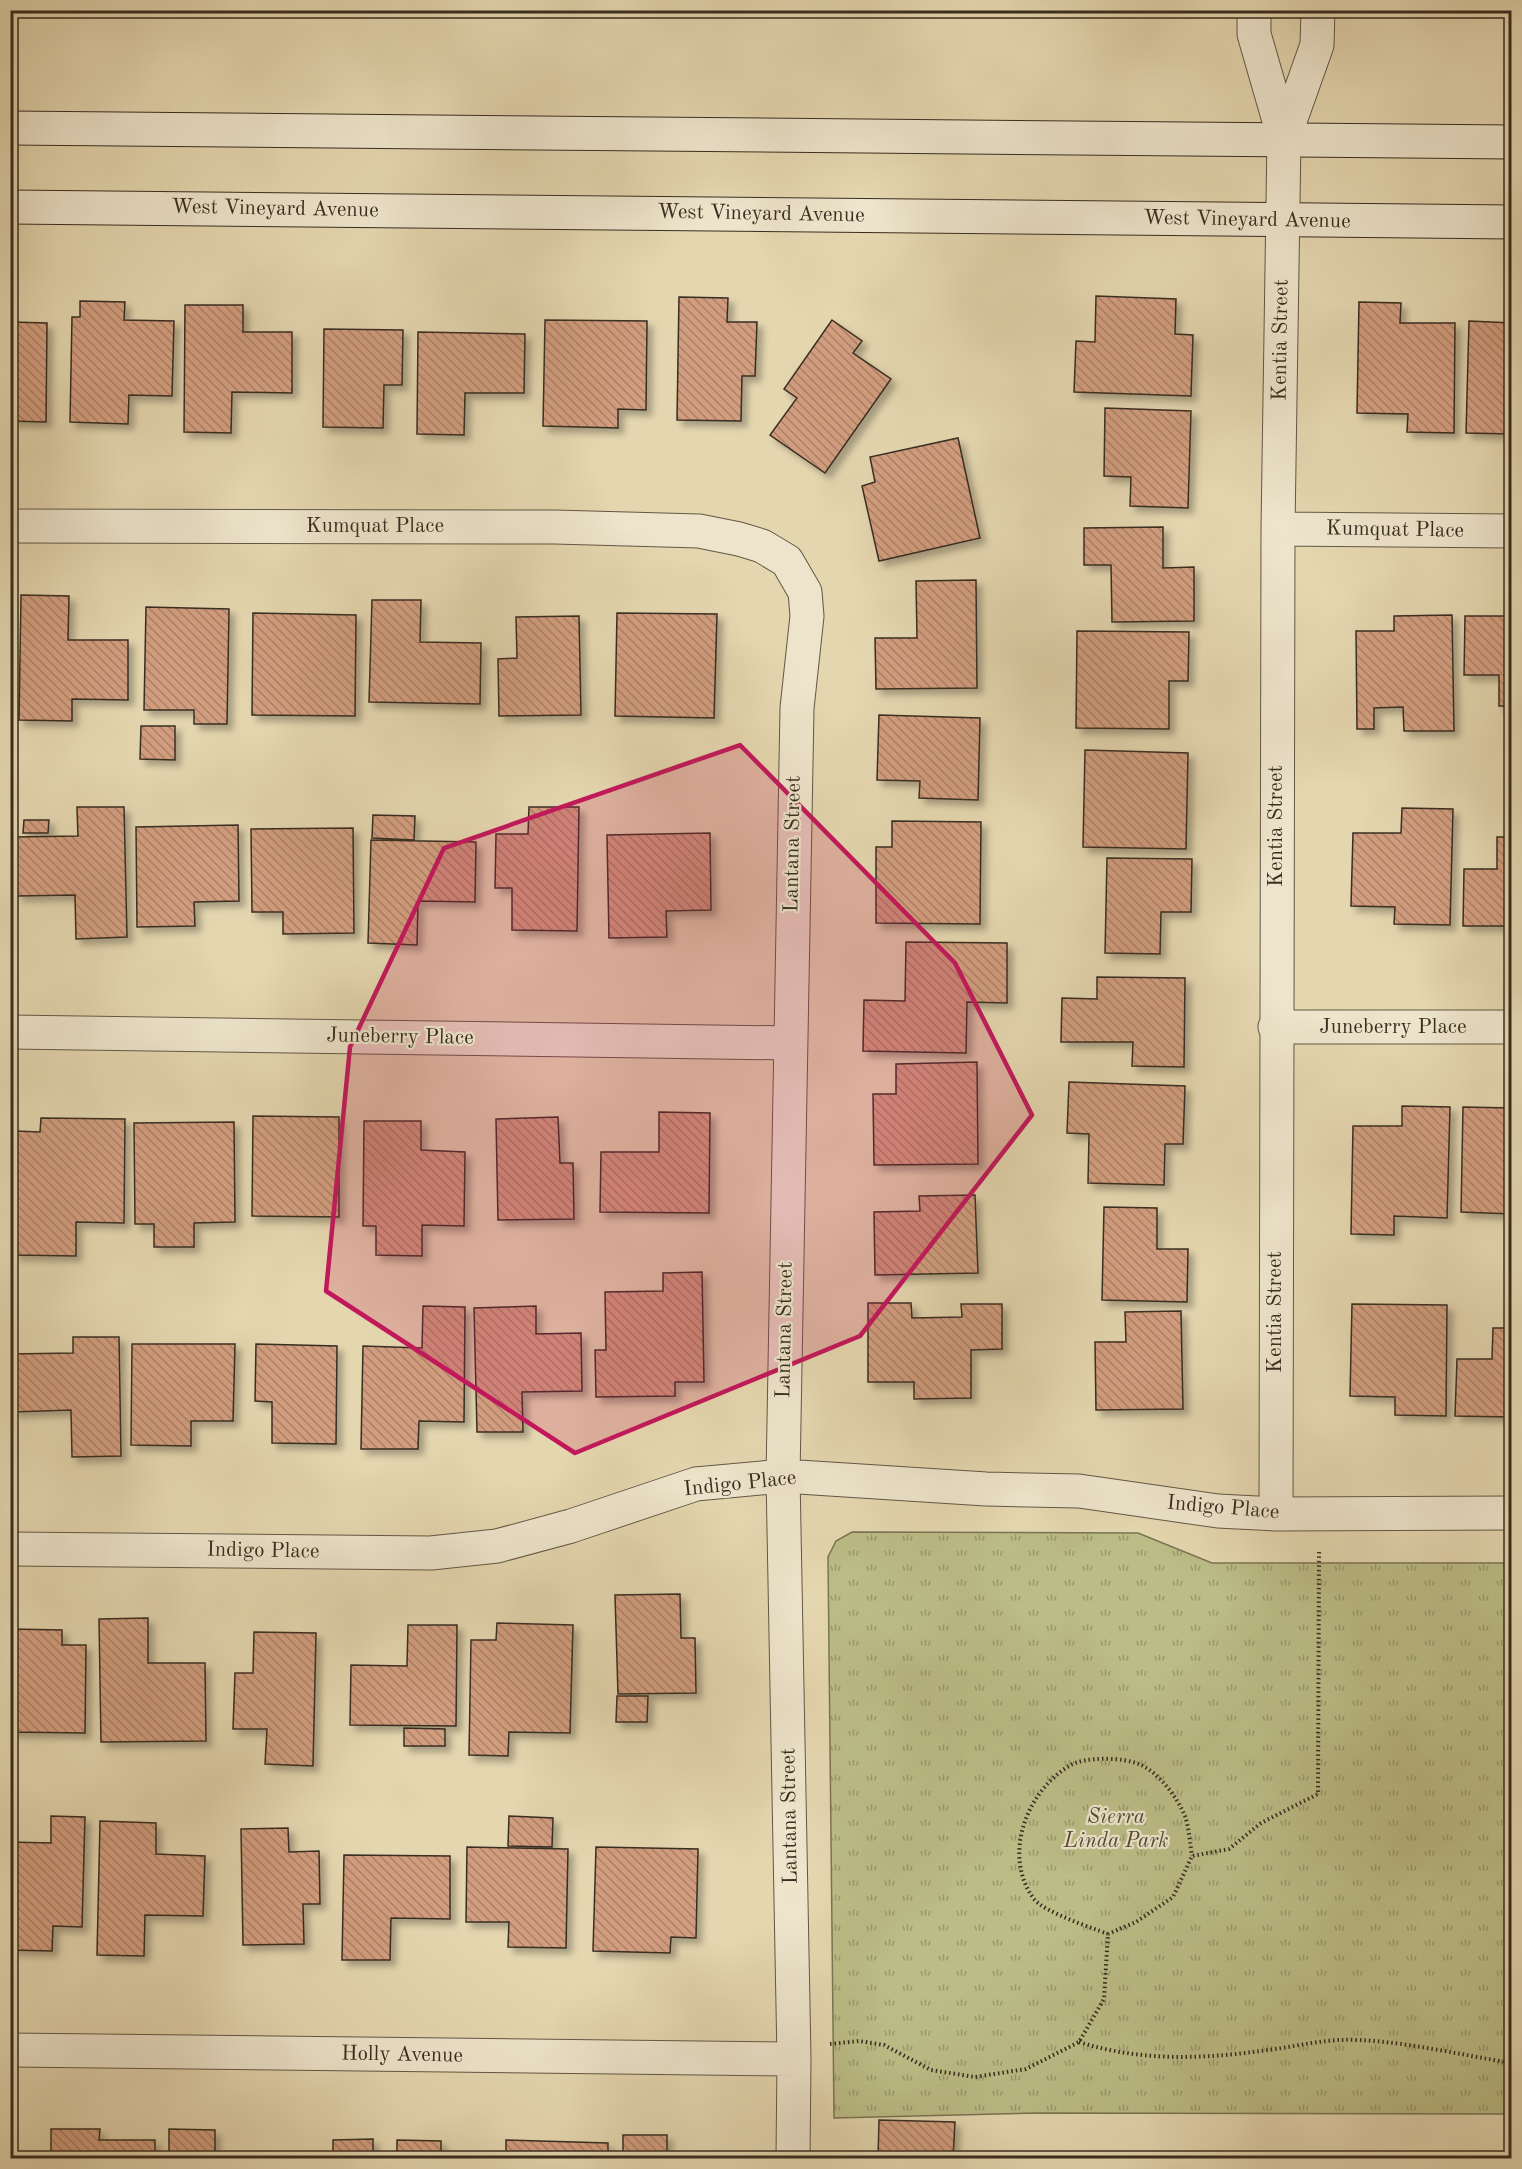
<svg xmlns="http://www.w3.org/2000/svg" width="1522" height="2169" viewBox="0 0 1522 2169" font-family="'Old Standard TT',serif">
<defs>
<pattern id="park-tufts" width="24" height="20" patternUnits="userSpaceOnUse" patternTransform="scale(1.5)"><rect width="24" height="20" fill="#bbbc86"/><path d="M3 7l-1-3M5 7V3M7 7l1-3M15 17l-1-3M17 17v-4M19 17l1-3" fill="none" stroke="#99996d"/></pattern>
<pattern id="building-back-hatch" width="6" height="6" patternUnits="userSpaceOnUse" patternTransform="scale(1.5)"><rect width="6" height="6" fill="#d29d7e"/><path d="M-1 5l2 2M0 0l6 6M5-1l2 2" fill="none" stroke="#ab8067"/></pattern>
<filter id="shadow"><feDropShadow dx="5.5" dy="5.5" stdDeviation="3" flood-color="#0004"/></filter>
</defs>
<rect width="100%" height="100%" fill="#e4d6af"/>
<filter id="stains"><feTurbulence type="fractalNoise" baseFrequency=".00333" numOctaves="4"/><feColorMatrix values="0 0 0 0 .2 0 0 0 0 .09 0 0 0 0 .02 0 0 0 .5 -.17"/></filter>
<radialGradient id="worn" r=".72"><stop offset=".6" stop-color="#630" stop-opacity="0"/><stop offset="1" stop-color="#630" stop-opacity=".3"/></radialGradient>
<path fill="url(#park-tufts)" stroke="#7a7453" stroke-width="1.5" d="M852,1532l286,1 74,30h299v551l-476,-1 -201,5 -6,-561 8,-16z"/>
<path fill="url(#building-back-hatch)" stroke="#382d20" stroke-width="1.5" filter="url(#shadow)" d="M1096,296l80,3 -1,35 18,1 -2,61 -117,-4 2,-51 19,1z
M679,297l49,1 -1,24h30l-2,54h-13l-1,45 -64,-1z
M80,301l45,1 -1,18 50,1 -2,75 -43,-1 -1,29 -58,-2 2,-105h8z
M1359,302l42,1 -1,20h55l-1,110 -47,-1 1,-18 -51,-1z
M185,305h58v27h49v61l-60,-1 -1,41 -47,-1z
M545,320l102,1 -1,89 -28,-1v19l-75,-2z
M832,320l30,21 -9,12 38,26 -66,94 -55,-38 27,-37 -13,-9z
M1469,321l43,2v111l-46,-1z
M10,322l37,1 -1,99 -36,-1z
M324,329l79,1 -1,55h-18l-1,43 -60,-1z
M418,332l107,2 -1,59h-59l-1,42 -47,-1z
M1105,408l86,3 -3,97 -58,-2 1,-29 -27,-1z
M958,438l22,100 -101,23 -17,-75 13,-4 -5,-25z
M1163,527v41l31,-1v54l-82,1 -1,-57h-27v-37z
M976,580l1,108 -101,1 -1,-51h42l-1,-57z
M21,595l48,1 -1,44h60v60l-56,-1v22l-53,-1z
M372,600h49l-1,42 61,1 -1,61 -111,-2z
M146,607l83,2 -2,115h-33v-14h-50z
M253,613l103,2 -1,101 -103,-1z
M617,613l100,1 -3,104 -99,-2z
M1452,615l2,116h-50l-1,-24 -29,1v21h-17l-1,-98h38v-15z
M579,616l2,99 -82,1 -1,-57 19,-1 -1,-41z
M1465,616h47v90h-13v-31h-35z
M1077,631l112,1 -1,49h-19v48l-93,-1z
M879,715l101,3 -2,82 -59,-2 1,-17 -43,-1z
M141,726h34v34l-35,-1z
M1085,750l103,3 -2,96 -103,-2z
M77,807h47l3,130 -51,2 -1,-44 -58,1 -1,-59 62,-1z
M529,807h50l-2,124 -65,-1v-42h-17l1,-54h32z
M1402,808l51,1 -3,116 -56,-1 1,-17 -44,-1 2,-73h48z
M373,815l42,1 -1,24 -42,-2z
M24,820h25l-1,13h-25z
M892,821l89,1 -1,102 -104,-1v-76h16z
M238,825l1,76 -45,1 1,24 -58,1 -1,-100z
M353,828l1,105 -71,1v-22h-31l-1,-83z
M710,833l1,77 -45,1 1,26 -58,1 -2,-103z
M1497,837h15v89h-49l1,-57h33z
M371,840l105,2 -1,60 -57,-1 -1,44 -49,-2z
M1107,858l85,1 -1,53h-30l-1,42 -55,-1z
M906,942l101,1v60l-40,-1 -1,51 -103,-2 1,-51 41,1z
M1097,977l88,1 -1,89 -52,-1 1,-24h-72l1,-44 35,1z
M977,1062l1,102 -104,1 -1,-71h23v-30z
M1069,1082l116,4 -2,58h-18l-1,41 -76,-2 1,-49 -22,-1z
M1402,1106l48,1 -3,111 -53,-2v19l-43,-1 2,-108h49z
M1463,1107l49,1v106l-51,-2z
M659,1112l51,1 -1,100 -109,-1 1,-60h58z
M253,1116l86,1v100l-87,-1z
M558,1117l2,46h13l1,56 -76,1 -2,-101z
M41,1118l84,1 -1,104 -48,-1v34l-62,-1 1,-124 25,1z
M364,1121h57v29l44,2 -1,74 -42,-1v31l-46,-1v-29h-13z
M234,1122l1,100 -41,1v24h-40v-23h-19l-1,-101z
M975,1195l3,78 -103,2 -1,-63 46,-1 -1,-15z
M1104,1207l53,1v41h31l-1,53 -85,-2z
M702,1272l2,110h-29v14l-79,1 -1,-47h11l-1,-58 58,-1v-18z
M868,1303h43l1,15 50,-1 -1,-13h41v45l-31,1v48l-57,1v-17h-46z
M1352,1304l95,1 -1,111 -51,-1v-18l-45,-1z
M423,1306l42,1 -1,115 -45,-1 -1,28h-57l2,-103 59,2z
M536,1306v28l45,-1 1,58 -60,1 1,40h-46l-3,-124z
M1181,1311l2,98 -87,1 -1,-68h31l-1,-30z
M1493,1328h19v89l-57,-1 2,-57h35z
M73,1337h46l2,119 -49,1 -1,-47 -58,2 -1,-58 61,-1z
M132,1344h103l-2,77h-42v25l-60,-1z
M256,1344l81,2 -1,98 -64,-1v-41l-17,-1z
M680,1594l1,44h14l1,55 -78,1 -3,-99z
M148,1618v45h57l1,78 -105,1 -2,-123z
M497,1623l76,2 -3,108 -61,-1 -1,24 -39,-1 2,-115h25z
M408,1625h49l-1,101 -106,-1 1,-60 56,1z
M10,1629l52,1v15h24l-1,88 -75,-1z
M254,1632l62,1 -3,133 -48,-2 2,-35h-34l2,-56h18z
M617,1696h31l-1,26h-31z
M404,1728l41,1v17h-41z
M51,1816l34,1 -3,110 -29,-1 -1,25 -42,-1v-108l41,1z
M509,1816l44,2 -1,29 -44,-1z
M100,1821l56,2v31l49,2 -2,60 -58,-1 -1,41 -47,-1z
M288,1828l1,24 30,-1 1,53h-17l1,40 -61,1 -2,-116z
M467,1847l101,2 -2,99 -58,-1 1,-25h-43z
M596,1847l102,2 -2,89 -25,-1 -1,16 -77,-2z
M344,1855l106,1v63l-59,-1 -1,42h-48z
M879,2120l76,2 -2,36h-75z
M51,2129h49l-1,11h56v18h-104z
M169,2129l46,1v28h-46z
M623,2135h44v23h-44z
M373,2139v19h-40v-18z
M397,2140l44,1v17h-44z
M506,2140l102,3v15h-102z"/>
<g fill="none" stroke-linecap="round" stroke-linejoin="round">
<g stroke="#635744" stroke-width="35">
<path id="street" d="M1254,10v24l30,104 -6,391 -2,985
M1284,138l33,-93 1,-35
M10,526l545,1 144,4 40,8 23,7 25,15 18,31 2,24 -10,92 -14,768 11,583 -1,99
M1278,529l234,2
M1275,1027h237
M10,1032l779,11
M10,1549l421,4 66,-7 74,-20 125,-42 87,-8 203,13 93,2 139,20 58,3 236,-1
M10,2050l784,9"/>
</g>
<g stroke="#382d20" stroke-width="35">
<path id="secondary" d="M10,128l1502,14
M10,207l1502,15"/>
</g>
<path stroke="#382d20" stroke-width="4" stroke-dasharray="1.5 3" stroke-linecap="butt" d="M1108,1934c-16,-6 -64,-22 -74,-35 -32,-43 -8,-107 35,-133 16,-10 55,-9 72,-1 18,8 36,32 44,51 4,12 5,28 7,40
M1079,2042c63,20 125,17 189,8 24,-3 48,-9 72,-10 51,-2 120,15 172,23
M830,2044l29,-3 25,4 47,25 44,7 51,-8 53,-27 25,-43 4,-65 28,-12 37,-25 19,-41 37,-7 32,-26 57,-29 1,-242"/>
<use href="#street" stroke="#ede4cb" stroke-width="33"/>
<use href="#secondary" stroke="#ede4cb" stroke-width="33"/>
</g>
<path fill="#c2185b" fill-opacity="0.2" stroke="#c2185b" stroke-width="4.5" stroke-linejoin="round" d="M740,745l215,218 77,152 -172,221 -285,117 -249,-162 24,-244 94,-199z"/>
<g text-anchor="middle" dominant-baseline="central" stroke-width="4.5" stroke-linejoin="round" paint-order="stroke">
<g font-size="21" fill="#382d20" stroke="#ede4cb">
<text transform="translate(275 209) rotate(1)">West Vineyard Avenue</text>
<text transform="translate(761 214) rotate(1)">West Vineyard Avenue</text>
<text transform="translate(1247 220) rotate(1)">West Vineyard Avenue</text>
<text transform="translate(1281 340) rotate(-89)">Kentia Street</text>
<text x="375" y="526">Kumquat Place</text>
<text transform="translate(1395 530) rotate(1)">Kumquat Place</text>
<text transform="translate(1276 826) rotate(-90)">Kentia Street</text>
<text transform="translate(793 844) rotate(-89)">Lantana Street</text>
<text x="1393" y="1027">Juneberry Place</text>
<text transform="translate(400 1037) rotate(1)">Juneberry Place</text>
<text transform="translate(1275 1312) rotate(-90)">Kentia Street</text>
<text transform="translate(785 1330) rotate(-89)">Lantana Street</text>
<text transform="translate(740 1484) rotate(-6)">Indigo Place</text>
<text transform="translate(1223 1508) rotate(5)">Indigo Place</text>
<text transform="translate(263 1551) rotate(1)">Indigo Place</text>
<text transform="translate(790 1816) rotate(-91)">Lantana Street</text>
<text transform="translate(402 2055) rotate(1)">Holly Avenue</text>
</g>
<g font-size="21" font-style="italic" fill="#524a34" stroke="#ede4cb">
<text x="1116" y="1817">Sierra<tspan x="1116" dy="24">Linda Park</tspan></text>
</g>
</g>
<rect width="1522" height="2169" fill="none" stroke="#e4d6af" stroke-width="36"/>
<rect x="12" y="12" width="1498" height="2145" fill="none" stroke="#382d20" stroke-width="3"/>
<rect x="18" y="18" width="1486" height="2133" fill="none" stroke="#382d20" stroke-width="1.5"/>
<rect width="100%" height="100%" filter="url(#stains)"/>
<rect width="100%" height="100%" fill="url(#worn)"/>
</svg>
